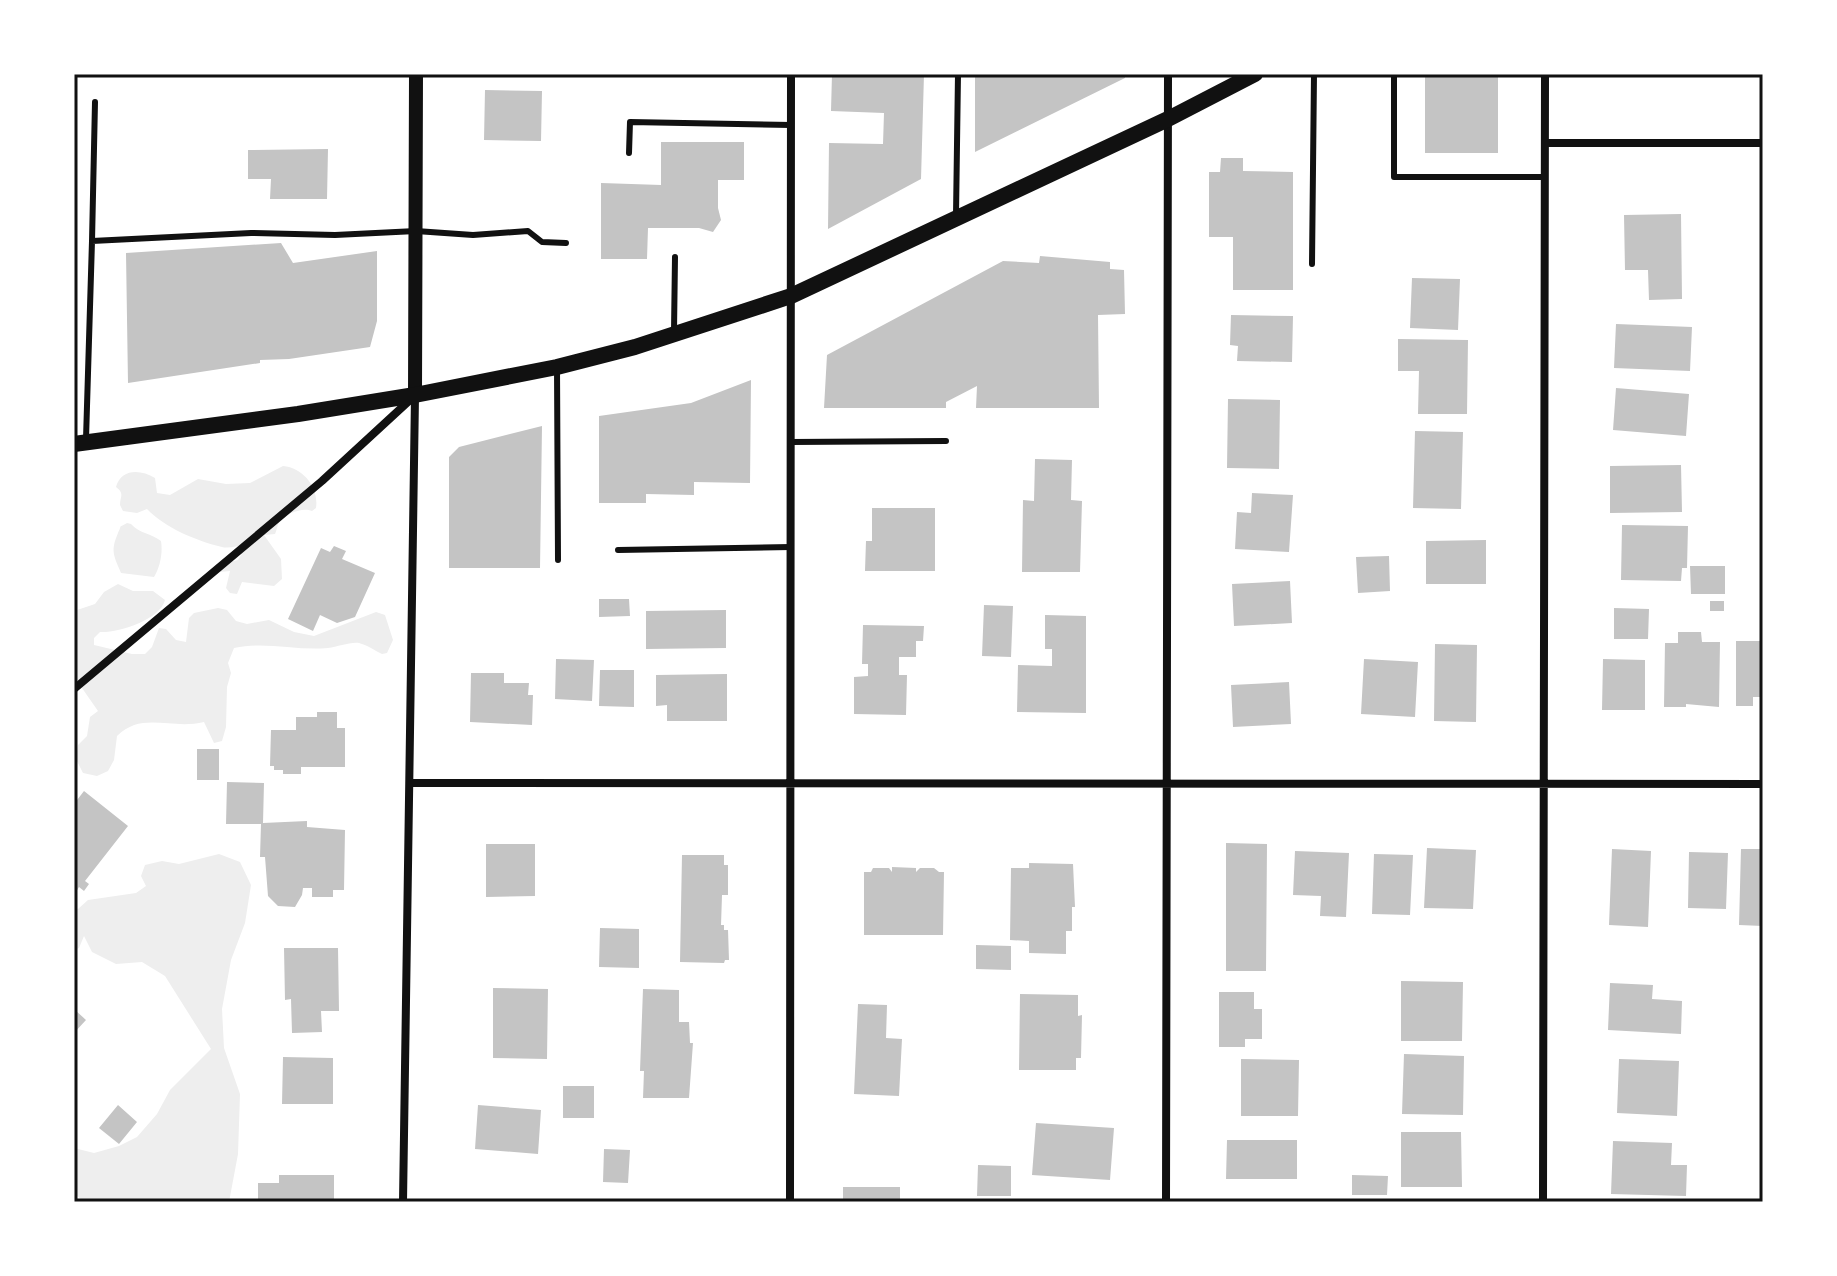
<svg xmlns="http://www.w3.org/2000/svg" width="1837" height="1276" viewBox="0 0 1837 1276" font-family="Arial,sans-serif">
<rect width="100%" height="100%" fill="#fff"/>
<path fill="#eee" d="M283,466c21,2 36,22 33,42l-4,3c-9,-4 -25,2 -32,10 -3,4 -3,9 -5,13l-11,1 17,24 1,20 -8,7 -32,-4 -5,12 -7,-1 -4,-5 4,-17 -11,1 2,-8 17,-4 9,-15c-8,0 -18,4 -25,2 -25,-6 -57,-19 -75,-38l-10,4 -14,-2 -3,-6c0,-9 5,-11 -4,-18 5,-18 24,-18 39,-9l2,15 13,2 28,-16 28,5 24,-1z
M127,523l4,1c9,10 20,9 30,17 2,12 -1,26 -7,36l-33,-4c-7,-17 -11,-21 -3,-40 5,-10 -1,-4 9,-10z
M118,584l15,7h20l12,9c-5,20 -47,33 -65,32l-6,6v7l38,9h13l7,-7 7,-19 7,1 10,11 10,2 3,-24 5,-5 24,-5 9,2 9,11 11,3 22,-4 25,12 20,4 62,-24 9,3 8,25 -6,13 -5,1c-8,-4 -15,-9 -23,-11 -10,-1 -21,4 -31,5 -31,3 -63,-7 -94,0l-6,15 3,10 -4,14 -1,40 -4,14 -8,2 -10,-21c-33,8 -62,-11 -87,14l-3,24 -6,11 -11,5 -14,-3 -7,-14 2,-14 9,-9 3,-19 8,-6 -23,-33 -1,-67 21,-7 9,-12z
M219,854l21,8 11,23 -6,38 -14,37 -9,49 2,39 16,46 -2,60 -9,48h-145l-10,-9v-45l20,5 25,-7 18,-9 20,-23 13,-24 41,-41 -46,-73 -23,-14 -26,2 -24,-12 -8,-16 -5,12 -5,2v-43l4,2 10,-9 48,-7 10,-7 -5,-10 4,-11 17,-4 17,3z"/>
<path fill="#c4c4c4" d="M832,74h92l-3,105 -93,50 1,-86 54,1 1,-31 -53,-2z
M975,74h150v4l-150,74z
M1425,74h73v79h-73z
M485,90l57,1 -1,50 -57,-1z
M661,142h83v38h-26v28l3,12 -8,12 -14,-4h-51l-1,31h-46v-76l60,2z
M328,149l-1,50h-57l1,-20h-23v-29z
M1221,158h22v13l50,1v118h-60v-53h-24v-65h11z
M1681,214l1,85 -33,1 -1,-30h-23l-1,-55z
M281,243l12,20 84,-12v70l-7,26 -81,12 -29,1v3l-132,20 -2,-130z
M1040,256l70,6v7l14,1 1,44 -27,1 1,93h-123l1,-22 -31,16v6h-122l3,-53 176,-94 36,2z
M1412,278l48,1 -2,51 -48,-2z
M1231,315l62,1 -1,46 -55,-1 1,-15 -8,-1z
M1616,324l76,3 -2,44 -76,-3z
M1398,339l70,1 -1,74h-49l1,-43h-21z
M751,380l-1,103 -56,-1v13l-48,-1v9h-47v-87l92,-13z
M1616,388l73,6 -3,42 -73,-6z
M1228,399l52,1 -1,69 -52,-1z
M542,426l-2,142h-91v-111l10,-10z
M1415,431l48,1 -2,77 -48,-1z
M1035,459l37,1 -1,40 11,1 -2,71h-58l1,-72 11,1z
M1681,465l1,47 -72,1v-47z
M1252,493l41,2 -4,57 -54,-3 2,-37 14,1z
M872,508h63v63h-70l1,-30h6z
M1622,525l66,1 -1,42h-5l-1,13 -60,-1z
M1486,540v44h-60v-43z
M334,546l12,5 -4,8 33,14 -20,44 -18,6 -17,-8 -7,16 -25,-12 33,-71 9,4z
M1389,556l1,35 -32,2 -2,-36z
M1690,566h35v28h-34z
M1290,581l2,42 -58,3 -2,-42z
M599,599h30l1,17 -31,1z
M1710,601h14v10h-14z
M984,605l29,1 -2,51 -29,-1z
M1614,608l35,1 -1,30h-34z
M726,610v38l-80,1v-38z
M1045,615l41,1v97l-69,-1 1,-47 34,1v-17h-7z
M863,625l61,1 -1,15h-7v16h-17v18h8l-1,40 -52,-1v-37l14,-1v-12h-6z
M1678,632h23l1,10h18l-1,65 -33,-3v3h-22l1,-64h13z
M1736,641h27v56h-10v9h-17z
M1435,644l42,1 -1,77 -42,-1z
M556,659l38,1 -2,41 -37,-2z
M1364,659l54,3 -3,55 -54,-3z
M1603,659l42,1v50h-43z
M600,670h34v37l-35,-1z
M471,673h33v10h25l-1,12h5l-1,30 -62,-3z
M727,674v47h-60v-16l-11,1v-31z
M1289,682l2,42 -58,3 -2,-42z
M317,712h20v16h8v39h-44v7h-18v-4h-9v-4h-4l1,-36h25v-13h21z
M197,749h22v31h-22z
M227,782l37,1 -1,40 44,-2v6l38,3 -1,60h-11v7h-21v-9h-9l-1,7 -7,12 -17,-1 -10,-10 -3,-39h-5l1,-33h-35z
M84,791l44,35 -43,55 4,3 -5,7 -5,-4 -3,5 -2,-88z
M1226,843l41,1 -1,127h-40z
M486,844h49v52l-49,1z
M1427,848l49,2 -3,59 -49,-1z
M1612,849l39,2 -3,76 -39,-2z
M1741,849h22v77l-24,-1z
M1295,851l54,2 -3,64 -26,-1 1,-20 -28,-1z
M1689,852l39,1 -2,56 -38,-1z
M1374,854l39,1 -3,60 -38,-1z
M682,855h42v10h4v30h-6l-1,30h3v5h4l1,30h-4l-1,3 -44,-1z
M1029,863l44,1 2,43h-3v24h-6v23l-37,-1v-12l-19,-1 1,-72h18z
M892,867l24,1v4l4,-4h14l5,4h5l-1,63h-79v-63h7l2,-4h16l3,4z
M600,928l39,1v39l-40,-1z
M976,945l35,1v24l-35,-1z
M284,948h54l1,63h-18l1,21 -30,1 -1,-34 -6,1z
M1401,981l62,1 -1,59h-61z
M1610,983l43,2 -1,14 30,2 -1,33 -73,-4z
M493,988l55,1 -1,70 -54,-1z
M643,989l36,1v32h10l1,21h3l-4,55h-46l1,-27h-4z
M1219,992h35v17h8v30h-17v8h-26z
M1020,994l58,1v21l4,-1 -1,43h-5v12h-57z
M858,1004l29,1 -1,33 16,1 -3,57 -45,-2z
M74,1009l12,11 -12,13z
M1404,1054l60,2 -1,59 -61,-1z
M283,1057l50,1v46h-51z
M1241,1059l58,1 -1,56h-57z
M1619,1059l60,2 -2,55 -60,-3z
M563,1086h31v32h-31z
M118,1105l19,17 -18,22 -20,-16z
M478,1105l63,5 -3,44 -63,-5z
M1036,1123l78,5 -4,52 -78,-5z
M1401,1132h60l1,55h-61z
M1227,1140h70v39h-71z
M1613,1141l59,2 -1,22h16l-1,31 -75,-2z
M604,1149l26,1 -2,33 -25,-1z
M978,1165l33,1v30h-34z
M279,1175h55v27h-76v-19h21z
M1352,1175l36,1 -1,19h-35z
M843,1187h57v15h-57z"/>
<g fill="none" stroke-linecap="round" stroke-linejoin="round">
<path stroke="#111" stroke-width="6" d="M1394,74v103h151
M629,153l1,-31 161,3
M956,215l2,-141
M92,241l3,-139
M1312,264l2,-190
M674,331l1,-74
M557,367l1,193
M86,439l6,-198 159,-8 84,2 81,-4 57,4 55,-4 14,11 24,1
M791,442l155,-1
M618,550l173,-3"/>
<path stroke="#111" stroke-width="8" d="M1545,143h218
M74,689l248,-208 88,-81
M411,783l1352,1
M403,1202l12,-806
M790,1202l1,-1128
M1166,1202l2,-1128
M1543,1202l2,-1128"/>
<path stroke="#111" stroke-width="14" d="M415,395l1,-321"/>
<path stroke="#111" stroke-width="16" d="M74,444l224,-30 117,-19 142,-28 78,-20 156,-51 377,-177 87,-45"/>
</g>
<rect width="1837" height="1276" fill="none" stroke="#ffffff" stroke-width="152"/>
<rect x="76" y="76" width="1685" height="1124" fill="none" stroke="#111" stroke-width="3"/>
</svg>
